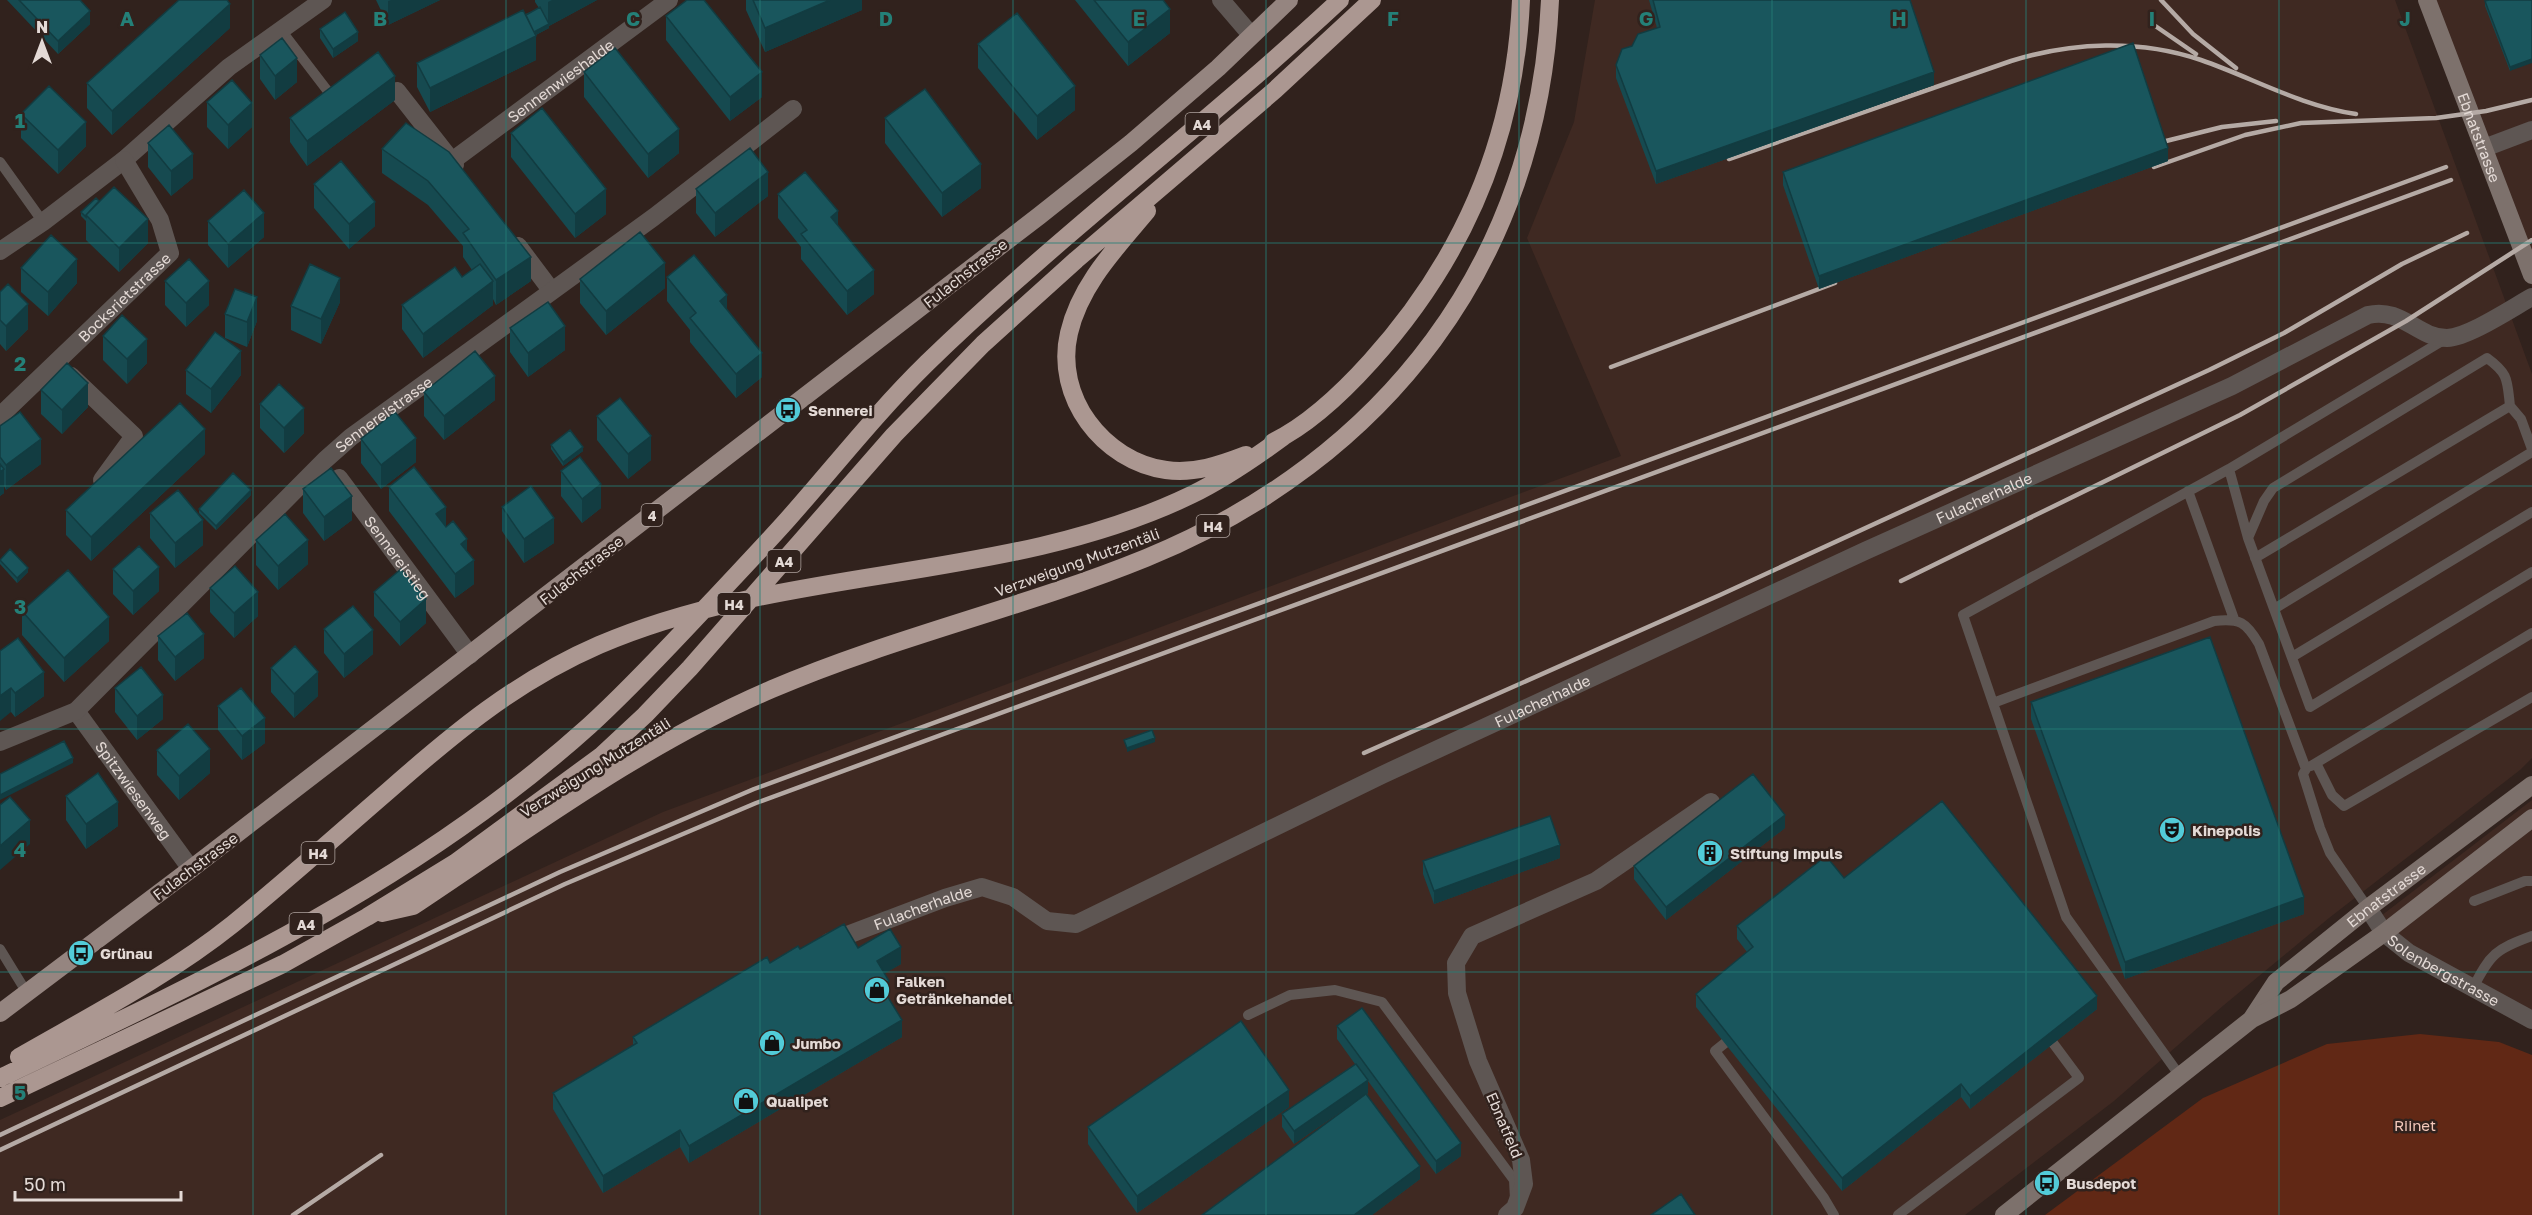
<svg xmlns="http://www.w3.org/2000/svg" width="2532" height="1215" viewBox="0 0 2532 1215" font-family="'Golos Text',sans-serif">
<rect width="100%" height="100%" fill="#31221d"/>
<path fill="#3f2922" d="M1595,0h800l137,374v384l-12,12 -191,148 -105,87 -110,96 -149,114h-1965v-95l663,-308 958,-356 -94,-218 47,-116z
M2427,0h105v287z
M2532,800v220l-159,-98z"/>
<path fill="#612815" d="M2420,1034l79,8 33,13v160h-487l158,-117 124,-54z"/>
<g fill="none" stroke-linecap="round" stroke-linejoin="round">
<path stroke="#5e5653" stroke-width="10" d="M281,30l52,68
M0,162l43,60
M2510,406l11,13 11,30
M2229,469l19,69 62,169 222,-135
M2188,491l46,128
M2248,538l16,-37 9,-13 214,-130c22,16 20,22 23,48l-255,152
M2274,609l258,-157
M2292,657l240,-145
M1993,703l-30,-88 266,-146 218,-131
M2316,763l16,32 12,11 188,-109
M2311,766l221,-133
M2474,901l51,-20h7
M0,949l27,44
M2473,988c17,-34 23,-39 59,-52
M1248,1015l42,-20 45,-5 47,12 132,178 1,19
M1725,1043l-10,8 109,147 10,17
M2180,1076l-114,-159 -73,-214 221,-82c26,-3 32,1 45,23l47,125 -3,5 17,54 10,25 38,55
M1898,1215l181,-137 -26,-35"/>
<g stroke="#5e5653" stroke-width="18">
<path d="M1221,0l30,35"/>
<path d="M397,91l58,74"/>
<path d="M2484,148l48,-18"/>
<path id="s1" d="M452,161l217,-161"/>
<path d="M518,246l33,44"/>
<path d="M0,251l43,-29 81,-62 105,-93 94,-67"/>
<path d="M71,376l63,60 -32,44"/>
<path id="s2" d="M0,416l170,-163 -10,-33 -36,-60"/>
<path id="s3" d="M339,478l131,177"/>
<path id="s4" d="M76,711l115,158"/>
<path id="s5" d="M0,742l76,-31 249,-251 26,-23 303,-220 139,-108"/>
<path id="s6" d="M2368,908l16,25 25,20 123,67"/>
<path id="s7" d="M829,942l116,-44 37,-11 31,10 34,24 29,3 306,-149 483,-224 367,-165 136,-71c34,-8 49,23 79,23 22,-1 65,-30 85,-41"/>
<path d="M1507,1215l8,-7 9,-24 -3,-24 -43,-99 -21,-68 -1,-30 16,-27 124,-55 115,-79"/>
</g>
<g stroke="#7d716c" stroke-width="18">
<path id="s8" d="M2427,0l105,275"/>
<path id="s9" d="M2253,1017l23,-35 92,-74 164,-123"/>
<path d="M2004,1215l248,-196 39,-20 93,-66 148,-115"/>
</g>
<path stroke="#958580" stroke-width="18" d="M0,1013l191,-144 848,-653 92,-73 87,-75 71,-68"/>
<path stroke="#ab9791" stroke-width="18" d="M1147,211c-31,37 -67,74 -78,122 -15,64 34,128 97,137 28,4 54,-5 80,-15
M1273,442c37,-18 71,-51 98,-81 93,-103 144,-222 150,-361
M382,913l31,-7c116,-77 230,-162 359,-217 121,-52 251,-81 374,-131 239,-98 393,-297 404,-558
M19,1057c73,-42 149,-81 214,-133 53,-43 103,-88 154,-132 67,-59 129,-111 212,-147 188,-81 407,-61 592,-150 33,-16 62,-36 92,-58
M0,1078c206,-98 417,-197 589,-352 43,-39 82,-82 122,-124 26,-28 52,-55 77,-83 46,-52 89,-107 139,-156 132,-128 279,-238 413,-363
M0,1098l283,-134 84,-47 88,-54 146,-107 44,-41 45,-47 204,-233 89,-91 93,-84 199,-170 97,-90"/>
<path stroke="#b5aaa5" stroke-width="4.5" d="M2161,0l32,34 43,34
M2151,23l45,31
M2162,142l60,-15 54,-6
M1729,159l282,-98c61,-19 128,-22 190,-1 52,18 100,46 155,54
M2154,167l91,-32 56,-12 135,-5 50,-7 46,-11
M1611,367l224,-84
M1901,581l339,-166 166,-94 126,-81
M1364,753l356,-158 489,-225 75,-37 118,-69 65,-31
M0,1135l560,-263 194,-83 1692,-622
M0,1150l565,-266 191,-81 1695,-623
M293,1215l88,-60"/>
</g>
<path fill="#164a50" d="M7,0h73l10,24 -32,30z
M376,0h64l-52,25z
M535,0h62l-48,26v2l-13,7v25l-106,52 -13,-25v-24l122,-55 -4,-6z
M746,0h116v10l-97,42 -19,-42z
M1075,0h88l7,33 -42,33z
M1649,0h261l24,85 -278,99 -40,-106v-13l41,-37z
M2532,0l-22,71 -25,-65v-5z
M666,16l96,81 -32,24 -64,-81z
M230,28l-118,107 -25,-27v-25z
M320,29l38,12 -25,17 -13,-20z
M978,44l97,66 -38,30 -59,-72z
M260,55l37,27 -22,18 -15,-21z
M584,72l95,81 -31,25 -64,-81z
M395,100l-88,66 -17,-24v-24z
M207,102l45,25 -24,22 -21,-22z
M21,114l65,32 -28,28 -37,-36z
M885,118l96,70 -39,29 -57,-74z
M406,123l125,158 -35,24 -3,-6v6l-70,53 -21,-29v-24l60,-28 10,-7 -9,-13v-11l-35,-41 -46,-32v-24z
M511,133l95,81 -31,24 -64,-81z
M148,143l45,35 -22,18 -23,-29z
M2168,161l-349,128 -36,-104v-13z
M314,184l61,42 -26,23 -35,-41z
M696,189l72,7 -53,41 -19,-24z
M778,194l60,32 36,68 -27,21 -46,-56v-12l-23,-29z
M81,212l67,31 -29,29 -33,-32v-19l-5,-5z
M208,221l56,16 -36,31 -20,-23z
M21,268l56,15 -29,33 -27,-24z
M667,277l95,100 -26,21 -46,-56v-12l-23,-29z
M580,279l85,9 -59,47 -26,-32z
M165,281l44,24 -23,22 -21,-22z
M0,292l28,37 -22,22 -6,-7z
M340,302l-19,42 -30,-14v-24z
M225,314l32,7 -10,26 -22,-9z
M510,328l55,22 -37,27 -18,-25z
M103,336l44,27 -20,21 -24,-24z
M186,370l55,5 -30,38 -25,-19z
M41,390l47,17 -26,27 -21,-20z
M424,392l71,8 -51,40 -20,-24z
M260,404l44,29 -20,20 -24,-25z
M597,416l54,44 -23,19 -31,-39z
M0,426l41,38 -35,26 -2,-4v7l-4,3z
M361,439l55,23 -35,27 -20,-26z
M551,445l32,6 -20,15 -12,-17z
M205,454l-114,107 -25,-26v-25z
M561,471l40,37 -19,15 -21,-27z
M389,487l57,39 28,58 -19,14 -66,-87z
M303,489l49,31 -28,21 -21,-28z
M251,495l-35,35 -17,-17v-4z
M502,507l52,36 -30,20 -22,-32z
M150,513l53,32 -28,23 -25,-30z
M256,540l52,24 -30,26 -22,-25z
M0,559l28,13 -11,11 -17,-19z
M113,569l46,22 -26,24 -20,-21z
M210,588l48,28 -24,22 -24,-26z
M374,592l52,31 -26,23 -26,-30z
M22,611l87,30 -45,41 -42,-47z
M324,629l49,25 -29,24 -20,-25z
M158,636l46,22 -29,23 -17,-21z
M0,651l44,45 -29,21 -4,-5z
M271,668l47,28 -24,22 -23,-26z
M115,688l48,31 -26,21 -22,-28z
M2031,702l273,212 -179,65 -94,-260z
M218,706l47,37 -23,17 -24,-30z
M157,750l53,23 -31,27 -22,-25z
M66,796l52,30 -32,23 -20,-29z
M1785,828l-119,92 -32,-41v-13z
M1560,858l-126,46 -11,-30v-13z
M1844,878l253,131 -127,100 -9,-12 -119,94 -146,-184v-13l51,-42 -10,-13v-13z
M800,949l101,15 -16,9 4,25 13,39 -213,126 -9,-16 -77,46 -50,-84v-16l80,-48v-8l137,-74z
M1337,1026l124,130 -25,18 -68,-93v12l-1,1 53,85 -48,36h-170l156,-115 -64,44 -12,-17v-13l73,-50 -18,-25z
M1289,1107l-152,106 -49,-69v-17z"/>
<path fill="#123c41" d="M391,0h49l-52,25v-24z
M552,0h45l-48,26v2l-23,12v-4l22,-12v-22z
M830,0h32v10l-97,42v-24z
M230,4v24l-118,107v-24z
M1170,9v24l-42,33v-24z
M90,11v13l-32,30v-13z
M358,32v9l-25,17v-9z
M536,36v24l-106,52v-24z
M297,58v24l-22,18v-24z
M2532,59v4l-22,8v-4z
M762,72v25l-32,24v-24z
M1934,72v13l-278,99v-13z
M395,76v24l-88,66v-25z
M1075,86v24l-38,30v-24z
M252,103v24l-24,22v-24z
M86,122v24l-28,28v-24z
M679,129v24l-31,25v-24z
M2168,148v13l-349,128v-13z
M193,154v24l-22,18v-25z
M981,164v24l-39,29v-24z
M768,172v24l-53,41v-24z
M606,189v25l-31,24v-24z
M375,202v24l-26,23v-25z
M838,211v25l-7,-19z
M264,213v24l-36,31v-24z
M148,219v24l-29,29v-24z
M531,257v24l-35,24v-25z
M77,259v24l-29,33v-24z
M665,263v25l-59,47v-24z
M874,270v24l-27,21v-24z
M340,278v24l-19,42v-25z
M209,281v24l-23,22v-24z
M493,281v24l-70,53v-24z
M727,295v24l-7,-18z
M257,297v24l-10,26v-25z
M28,304v25l-22,22v-25z
M565,326v24l-37,27v-24z
M147,339v24l-20,21v-25z
M241,351v24l-30,38v-24z
M762,353v24l-26,21v-24z
M495,376v24l-51,40v-24z
M88,383v24l-26,27v-24z
M304,408v25l-20,20v-25z
M205,429v25l-114,107v-24z
M651,436v24l-23,19v-25z
M416,438v24l-35,27v-24z
M41,439v25l-35,26v-25z
M583,447v4l-20,15v-4z
M4,469v24l-4,3v-24z
M601,484v24l-19,15v-24z
M251,490v5l-35,35v-4z
M352,496v24l-28,21v-24z
M446,507v24l-10,-17z
M554,518v25l-30,20v-24z
M203,520v25l-28,23v-25z
M467,539v24l-6,-19z
M308,540v24l-30,26v-24z
M474,560v24l-19,14v-24z
M159,567v24l-26,24v-24z
M28,568v4l-11,11v-5z
M258,592v24l-24,22v-25z
M426,599v24l-26,23v-24z
M109,617v24l-45,41v-24z
M373,630v24l-29,24v-24z
M204,634v24l-29,23v-24z
M44,672v24l-29,21v-24z
M318,672v24l-24,22v-24z
M11,688v24l-11,9v-25z
M163,695v24l-26,21v-24z
M265,718v25l-23,17v-24z
M1155,738v4l-28,10v-4z
M210,749v24l-31,27v-24z
M73,758v5l-73,37v-5z
M118,802v24l-32,23v-25z
M1785,815v13l-119,92v-13z
M30,820v24l-30,26v-24z
M1560,845v13l-126,46v-13z
M2304,897v17l-179,65v-17z
M901,947v17l-24,14v-17z
M889,981v17l-8,5v-17z
M2097,996v13l-127,100v-13z
M902,1020v17l-213,126v-17z
M1368,1080v13l-74,51v-13z
M1961,1084v13l-119,94v-13z
M1289,1090v17l-152,106v-17z
M680,1130v17l-77,46v-17z
M1461,1143v13l-25,18v-13z
M1420,1166v13l-48,36h-18z"/>
<path fill="#19565d" stroke="#123c41" stroke-width="1.5" d="M19,0h61l10,11 -32,30z
M179,0h48l3,4 -118,107 -25,-28z
M687,0h17l58,72 -32,25 -64,-81z
M753,0h77l-65,28z
M1094,0h69l7,9 -42,33z
M1653,0h257l24,72 -278,99 -40,-106 6,-16 10,-3 6,-12 22,-7z
M2489,0h43v59l-22,8 -25,-66z
M540,7l9,17 -15,8 -8,-17z
M523,10l13,26 -106,52 -13,-25z
M345,12l13,20 -25,17 -13,-20z
M1017,13l58,73 -38,30 -59,-72z
M282,38l15,20 -22,18 -15,-21z
M2133,43l35,105 -349,128 -36,-104z
M615,48l64,81 -31,25 -64,-82z
M378,52l17,24 -88,65 -17,-23z
M232,80l20,23 -24,22 -21,-23z
M49,86l37,36 -28,28 -37,-36z
M925,89l56,75 -39,29 -57,-75z
M542,108l64,81 -31,25 -64,-81z
M406,123l43,29 82,105 -35,23 -33,-47 6,-4 -41,-48 -46,-32z
M169,125l24,29 -22,17 -23,-28z
M750,148l18,24 -53,41 -19,-24z
M341,161l34,41 -26,22 -35,-40z
M805,172l33,39 -7,6 43,53 -27,21 -46,-57 6,-4 -29,-36z
M114,187l34,32 -29,29 -33,-33z
M244,190l20,23 -36,31 -20,-23z
M96,198l3,3 -13,14v2l-5,-5z
M640,232l25,31 -59,48 -26,-32z
M51,235l26,24 -29,33 -27,-24z
M694,255l33,40 -7,6 42,52 -26,21 -46,-56 6,-5 -29,-36z
M189,259l20,22 -23,22 -21,-22z
M310,264l30,14 -19,41 -30,-13z
M480,264l13,17 -70,53 -21,-29 53,-38 7,10z
M8,284l20,20 -22,22 -6,-6v-28z
M235,289l22,8 -10,25 -22,-8z
M548,302l17,24 -37,27 -18,-25z
M122,315l25,24 -20,20 -24,-23z
M215,332l26,19 -30,38 -25,-19z
M475,351l20,25 -51,40 -20,-24z
M67,363l21,20 -26,27 -21,-20z
M279,384l25,24 -20,20 -24,-24z
M620,398l31,38 -23,18 -31,-38z
M180,403l25,26 -114,108 -25,-27z
M20,412l21,27 -35,26 -6,-8v-31z
M395,412l21,26 -35,27 -20,-26z
M570,430l13,17 -20,15 -12,-17z
M580,457l21,27 -19,15 -21,-28z
M0,464l4,5 -4,3z
M414,467l32,40 -10,7 10,13 7,-6 14,18 -6,5 13,16 -19,14 -66,-87z
M331,468l21,28 -28,21 -21,-28z
M233,473l18,17 -35,36 -17,-17z
M531,486l23,32 -30,21 -22,-32z
M178,490l25,30 -28,23 -25,-30z
M285,514l23,26 -30,26 -22,-26z
M139,546l20,21 -26,24 -20,-22z
M10,549l18,19 -11,10 -17,-18z
M235,566l23,26 -24,21 -24,-25z
M401,569l25,30 -26,23 -26,-30z
M68,570l41,47 -45,41 -42,-47z
M353,606l20,24 -29,24 -20,-25z
M187,613l17,21 -29,23 -17,-21z
M2210,637l94,260 -179,65 -94,-260z
M18,638l26,34 -29,21 -4,-5 -11,8v-45z
M295,646l23,26 -24,22 -23,-26z
M141,667l22,28 -26,21 -22,-28z
M241,688l24,30 -23,18 -24,-30z
M188,724l22,25 -31,27 -22,-26z
M1152,730l3,8 -28,10 -3,-8z
M64,741l9,17 -73,37v-21z
M98,773l20,29 -32,22 -20,-28z
M1753,774l32,41 -119,92 -32,-41z
M10,797l20,23 -30,26v-41z
M1942,801l155,195 -127,100 -9,-12 -119,94 -146,-184 57,-47 -16,-21 89,-70 18,22z
M1550,816l10,29 -126,46 -11,-30z
M844,924l14,24 32,-19 11,18 -24,14 12,20 -8,5 21,34 -213,126 -9,-16 -77,46 -50,-83 84,-50 -4,-6 134,-80 3,6 28,-17 2,3z
M1362,1008l99,135 -25,18 -99,-135z
M1241,1021l48,69 -152,106 -49,-69z
M1356,1064l12,16 -74,51 -12,-17z
M1366,1094l54,72 -66,49h-152z
M1681,1194l14,21h-44z"/>
<path fill="none" stroke="#248078" stroke-width="1.5" stroke-opacity="0.55" d="M253,0v1215M506,0v1215M760,0v1215M1013,0v1215M1266,0v1215M1519,0v1215M1772,0v1215M2026,0v1215M2279,0v1215M0,243h2532M0,486h2532M0,729h2532M0,972h2532"/>
<defs>
<g id="bus-disc" transform="scale(1.35)"><circle r="9.5" fill="#52cbd8" stroke="#31221d"/><path d="M-5-6H5V4H4V6H2V4H-2V6H-4V4H-5ZM-3.5-4V0h7V-4ZM-3.5 1.2v1.5H-2V1.2ZM2 1.2v1.5H3.5V1.2Z" fill="#111"/></g>
<g id="theatre-disc" transform="scale(1.35)"><circle r="9.5" fill="#52cbd8" stroke="#31221d"/><path d="M-5-5.5Q0-4 5-5.5V0Q5 5 0 6Q-5 5-5 0ZM-3.3-2.5H-1v1.5H-3.3ZM1-2.5H3.3v1.5H1ZM-2.8 1Q0 5.5 2.8 1Z" fill="#111"/></g>
<g id="building-disc" transform="scale(1.35)"><circle r="9.5" fill="#52cbd8" stroke="#31221d"/><path d="M-4-6H4V6H1V3H-1V6H-4ZM-2.5-4.3h1.7v1.8h-1.7ZM.8-4.3h1.7v1.8H.8ZM-2.5-1h1.7V.8h-1.7ZM.8-1h1.7V.8H.8Z" fill="#111"/></g>
<g id="shop-disc" transform="scale(1.35)"><circle r="9.5" fill="#52cbd8" stroke="#31221d"/><path d="M-5-2.5h2.3a2.7 3.5 0 0 1 5.4 0H5L5.5 6h-11ZM-1.5-2.5h3a1.5 2.3 0 0 0-3 0Z" fill="#111"/></g>
</defs>
<g fill-rule="evenodd">
<use href="#bus-disc" x="788" y="410"/>
<use href="#theatre-disc" x="2172" y="830"/>
<use href="#building-disc" x="1710" y="853"/>
<use href="#bus-disc" x="81" y="953"/>
<use href="#shop-disc" x="877" y="990"/>
<use href="#shop-disc" x="772" y="1043"/>
<use href="#shop-disc" x="746" y="1101"/>
<use href="#bus-disc" x="2047" y="1183"/>
</g>
<g text-anchor="middle" dominant-baseline="central" stroke-width="5" stroke-linejoin="round" paint-order="stroke">
<g fill="#31221d" stroke="#aea39e" stroke-width="1.5">
<rect x="1185.5" y="113" width="33" height="22" rx="4.5"/>
<rect x="641.5" y="504" width="21" height="22" rx="4.5"/>
<rect x="1196.5" y="515" width="33" height="22" rx="4.5"/>
<rect x="767.5" y="550" width="33" height="22" rx="4.5"/>
<rect x="717.5" y="593" width="33" height="22" rx="4.5"/>
<rect x="301.5" y="842" width="33" height="22" rx="4.5"/>
<rect x="289.5" y="913" width="33" height="22" rx="4.5"/>
</g>
<g font-size="14" font-weight="bold" fill="#e4dad6">
<text x="1202" y="124">A4</text>
<text x="652" y="515">4</text>
<text x="1213" y="526">H4</text>
<text x="784" y="561">A4</text>
<text x="734" y="604">H4</text>
<text x="318" y="853">H4</text>
<text x="306" y="924">A4</text>
</g>
<g font-size="15" fill="#e4dad6" stroke="#31221d">
<text stroke="none"><textPath href="#s1" startOffset="135">Sennenwieshalde</textPath></text>
<text stroke="none"><textPath href="#s8" startOffset="147">Ebnatstrasse</textPath></text>
<text transform="translate(965 273) rotate(-38)">Fulachstrasse</text>
<text stroke="none"><textPath href="#s2" startOffset="172">Bocksrietstrasse</textPath></text>
<text stroke="none"><textPath href="#s5" startOffset="510">Sennereistrasse</textPath></text>
<text stroke="none"><textPath href="#s7" startOffset="1269">Fulacherhalde</textPath></text>
<text stroke="none"><textPath href="#s3" startOffset="99">Sennereistieg</textPath></text>
<text transform="translate(1077 562) rotate(-20)">Verzweigung Mutzentäli</text>
<text transform="translate(581 570) rotate(-38)">Fulachstrasse</text>
<text stroke="none"><textPath href="#s7" startOffset="783">Fulacherhalde</textPath></text>
<text transform="translate(595 767) rotate(-32)">Verzweigung Mutzentäli</text>
<text stroke="none"><textPath href="#s4" startOffset="98">Spitzwiesenweg</textPath></text>
<text transform="translate(195 866) rotate(-37)">Fulachstrasse</text>
<text stroke="none"><textPath href="#s9" startOffset="182">Ebnatstrasse</textPath></text>
<text stroke="none"><textPath href="#s7" startOffset="100">Fulacherhalde</textPath></text>
<text stroke="none"><textPath href="#s6" startOffset="100">Solenbergstrasse</textPath></text>
<text transform="translate(1505 1125) rotate(67)">Ebnatfeld</text>
</g>
<g font-size="15" font-weight="bold" fill="#e4dad6" stroke="#31221d" text-anchor="start">
<text x="808" y="410">Sennerei</text>
<text x="2192" y="830">Kinepolis</text>
<text x="1730" y="853">Stiftung Impuls</text>
<text x="100" y="953">Grünau</text>
<text x="896" y="981">Falken<tspan x="896" dy="17">Getränkehandel</tspan></text>
<text x="792" y="1043">Jumbo</text>
<text x="766" y="1101">Qualipet</text>
<text x="2066" y="1183">Busdepot</text>
</g>
<g font-size="15" fill="#f3c8ba" stroke="#31221d">
<text x="2415" y="1125">Riinet</text>
</g>
</g>
<g font-size="20" text-anchor="middle" font-weight="bold" fill="#248078" stroke="#31221d" stroke-width="5" stroke-linejoin="round" paint-order="stroke">
<text x="127" y="26">A</text>
<text x="380" y="26">B</text>
<text x="633" y="26">C</text>
<text x="886" y="26">D</text>
<text x="1139" y="26">E</text>
<text x="1393" y="26">F</text>
<text x="1646" y="26">G</text>
<text x="1899" y="26">H</text>
<text x="2152" y="26">I</text>
<text x="2405" y="26">J</text>
<text x="20" y="128">1</text>
<text x="20" y="371">2</text>
<text x="20" y="614">3</text>
<text x="20" y="857">4</text>
<text x="20" y="1100">5</text>
</g>
<g transform="translate(42 42)" stroke="#31221d" stroke-width="4.5" paint-order="stroke">
<path d="M0-4.5L10 22L0 15L-10 22Z" fill="#e4dad6"/>
<text y="-9" font-size="16" font-weight="bold" text-anchor="middle" fill="#e4dad6">N</text>
</g>
<path d="M15 1191v9h166v-9" fill="none" stroke="#e4dad6" stroke-width="3"/>
<text x="24" y="1191" font-size="18" fill="#e4dad6" stroke="#31221d" stroke-width="4.5" paint-order="stroke">50 m</text>
</svg>
